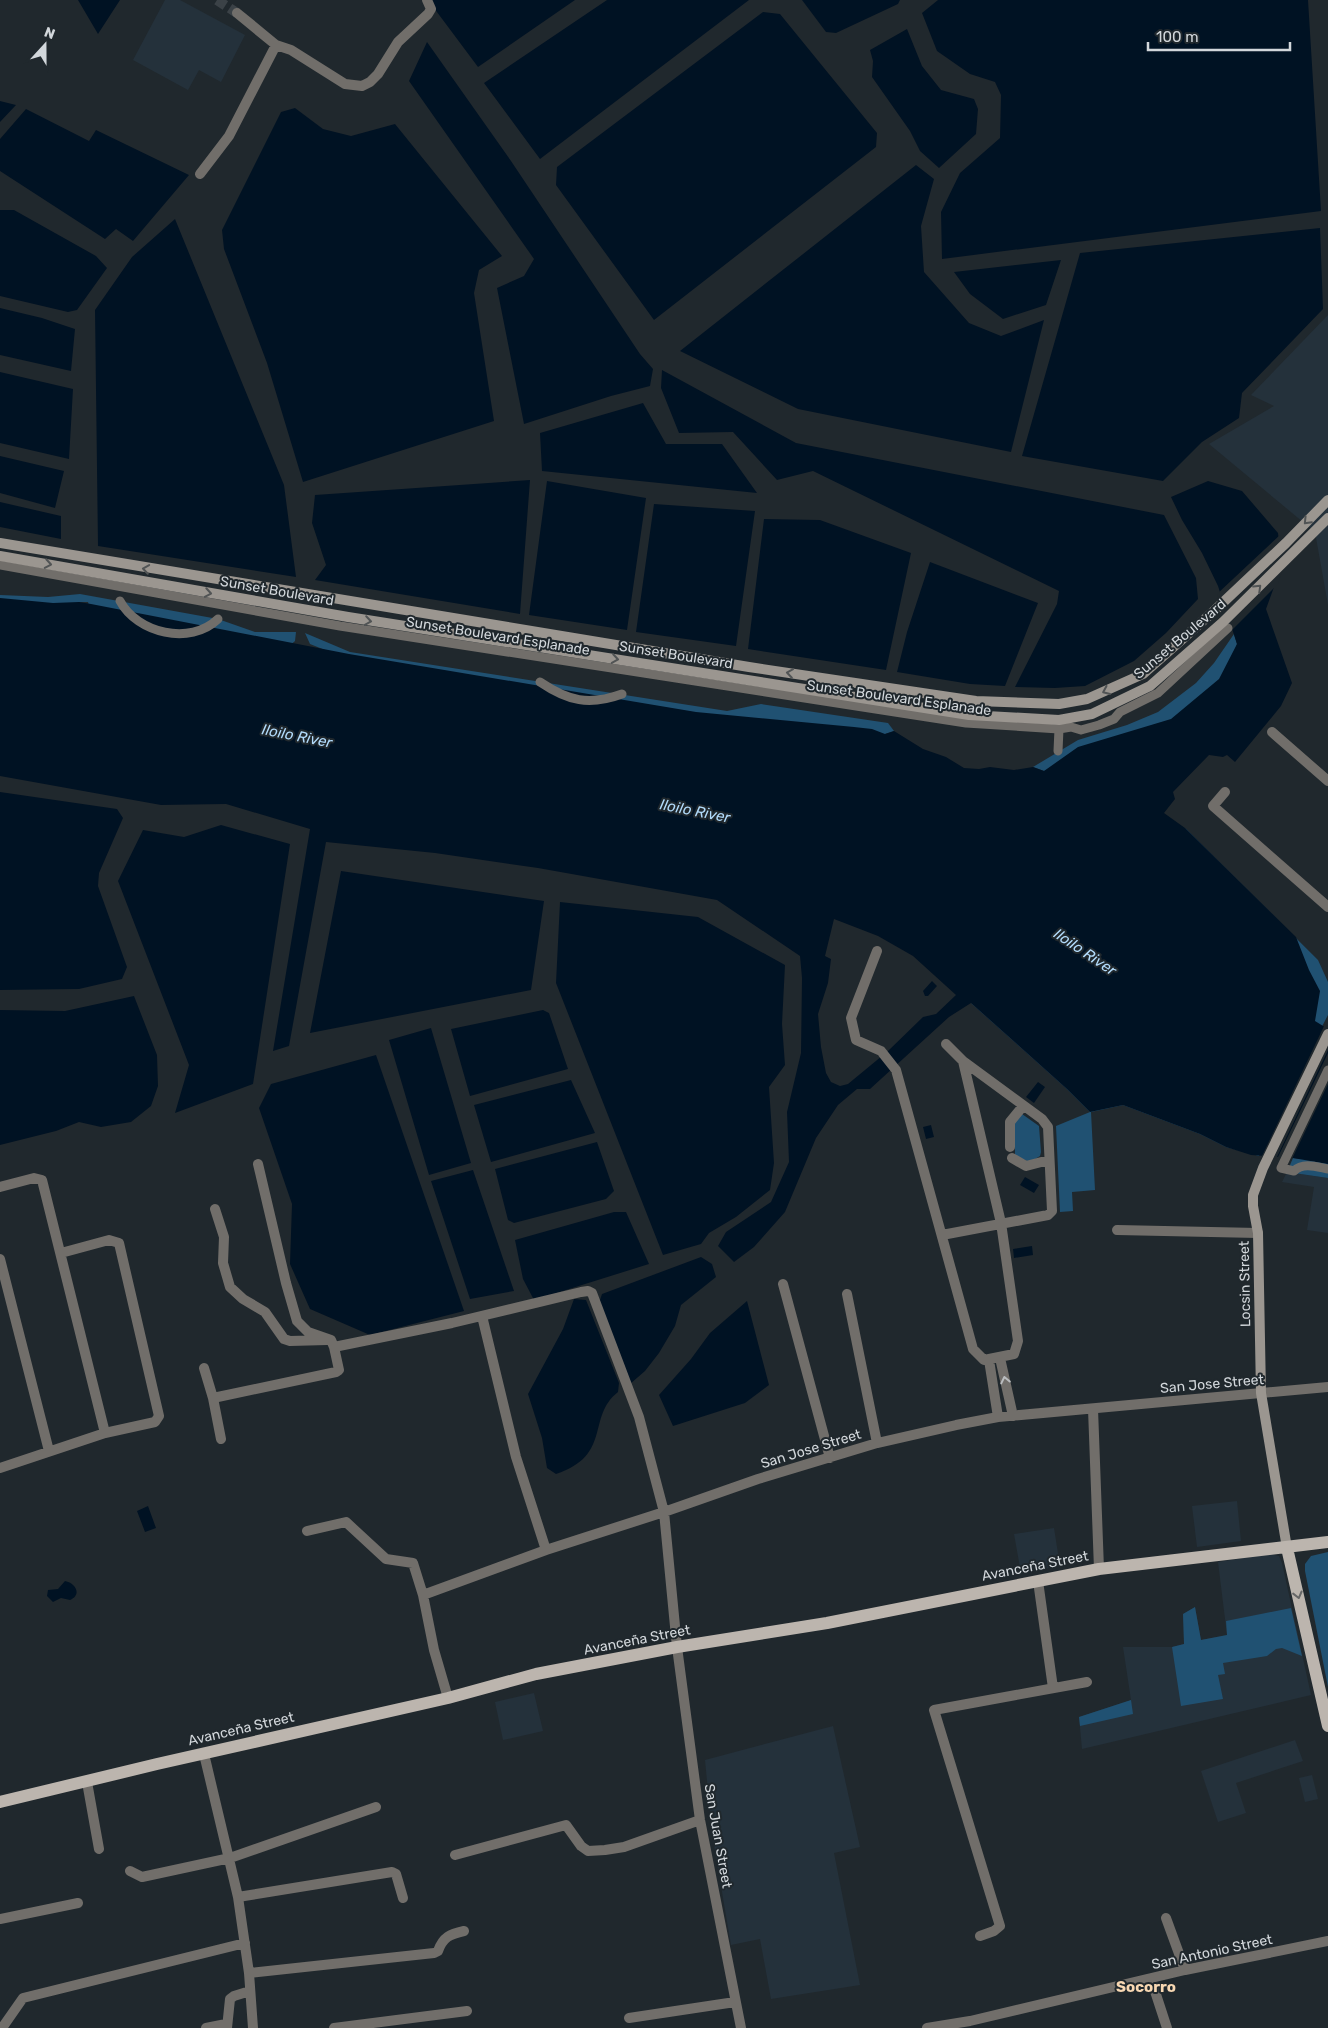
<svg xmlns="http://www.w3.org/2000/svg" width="1328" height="2028" viewBox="0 0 1328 2028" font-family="Rubik,sans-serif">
<rect width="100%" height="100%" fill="#20282d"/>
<path fill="#24313b" d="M165,0h15l65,35 -24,47 -22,-12 -11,20 -55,-30z
M1328,315v290l-13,-73 -106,-88 65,-38 -23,-11z
M1287,1172l41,6v55l-21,-3 7,-43 -32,-5z
M1237,1501l4,40 -44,6 -5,-41z
M1054,1528l6,38 -39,7 -7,-39z
M1269,1554l10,2 3,7 29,132 -229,54 -3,-32 52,-17 -8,-53h49l12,-3 -1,-30 12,-7 6,33 26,-5 -9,-73z
M534,1693l9,38 -40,9 -8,-38z
M833,1726l27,121 -26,6 26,132 -89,14 -11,-60 -29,6 -19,-112 -7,-73z
M1295,1740l8,21 -67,22 10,30 -28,9 -17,-51z
M1312,1775l6,24 -13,3 -6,-24z"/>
<path fill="#205172" d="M80,594l138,25 37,13h41l-1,9 -7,6 -197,-34 -3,-11h-9l-4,4 -75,-5v-6l48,2z
M305,633l45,19 377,59 34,-7 127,19 6,8 -9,3h-61l-494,-82 -20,-8z
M1234,634l3,10 -11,36 -52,40 -130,51 -11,-4 45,-27 49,-15 31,-13 38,-29 18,-20z
M1185,828l133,132 10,22v33l-12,23z
M971,1003l292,140 -4,13 -33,-9 -26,-13 -77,-29 -32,7 4,78 -23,2 1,19 -13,1 -4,-86 34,-14 -23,-23z
M1022,1114l17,12 2,26 -1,4 -10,6 -15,-6v-22l-3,-6 2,-5z
M1328,1156v22l-41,-6 6,-14 8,1z
M1328,1552v135l-23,-116v-7l6,-8z
M1195,1607l6,33 26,-5 -1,-14 65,-13 11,48 -20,-8 -6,1 -9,7 -44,7 2,11 -7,1 5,24 -42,7 -9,-59 12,-3 -1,-30z
M1131,1700l2,14 -53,12 -1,-9z"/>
<path fill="#001223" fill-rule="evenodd" d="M78,0h42l-22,34z
M428,0h147l-97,67z
M607,0h142l-209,159 -56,-76z
M802,0h98l-2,4 -62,29 -10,-1z
M938,0h370l13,211 -379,48 -1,-47 19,-39 40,-35 1,-43 -6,-13 -25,-8 -33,-23 -15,-38z
M763,12l17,2 97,119 -1,14 -222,173 -98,-135 1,-18z
M907,29l15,37 19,24 33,9 4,10 -2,25 -37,34 -19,-17 -10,-20 -38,-54 1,-16 -3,-11z
M427,42l84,119 129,193 13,15 -3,17 -39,10 -87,28 -27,-136 27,-12 10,-17 -125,-178z
M0,101l16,4 -16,17z
M295,108l28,21 28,7 44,-12 107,132 -23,14 -5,23 20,128 -191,61 -36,-119 -43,-114 -2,-19 59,-118z
M26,109l63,32 7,-11 93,45 -56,66 -17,-12 -11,10 -105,-68v-32z
M916,165l18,14 -13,47 3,46 45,51 32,13 43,-16 -33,132 -213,-43 -118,-58z
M0,210h14l82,46 11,12 -30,42 -9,2 -68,-16z
M175,219l109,266 12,92 -198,-31 -3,-236 37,-53z
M1320,228l3,81 -81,84 -3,25 -37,24 -39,39 -141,-25 58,-203z
M1061,260l-15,45 -43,14 -33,-25 -16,-22z
M0,308l42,10 33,11 -4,42 -71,-16z
M662,370l134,73 368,72 32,63 2,21 -32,34 -32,28 -49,25 -30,2 -40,-1 42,-83 2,-13 -246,-120 -36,9 -44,-48 -54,1 -18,-45z
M0,372l73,17 -4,70 -69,-16z
M643,403l23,41h56l35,49 -215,-22 -2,-38z
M0,456l64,15 -9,37 -55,-15z
M530,480l-10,134 -205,-34 11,-15 -14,-42 3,-28z
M547,481l99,17 -19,132 -98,-15z
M1208,481l34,10 36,42 4,32 -16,44 26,74 -11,23 -46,56 -8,-7 -4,2 -14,-2 -36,37 2,7 -11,14 21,15 111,109 13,33 11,21 -5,30 13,8v135l-35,-6 -42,-3 -25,-8 -26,-13 -77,-29 -33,7 -23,-23 -96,-86 -22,14 -79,72h-13l-19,16 -22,33 -31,74 -31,35 -20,15 -16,-16 8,-14 45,-30 18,-40 -2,-50 14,-59 1,-75 -2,-22 -83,-56 -179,-32 -103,-15 -109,-11 -37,204 -16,5 37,-222 -84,-25 -65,1 -161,-29v-178l53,5 26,-1 12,2 258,50 347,58 158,15 18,2 13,5 9,-3 29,18 23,8 18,11 15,1 11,-2 24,3 19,-3 11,4 34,-24 93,-28 48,-40 18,-35 -19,-58 -16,-33 -20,-33 -11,-23zM834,919l44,17 35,20 43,39 -20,19 -13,3 -35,34 -40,33 -8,2 -9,-4 -5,-9 -5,-26 -3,-33 10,-31 3,-24 -6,-3z
M0,502l61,14v23l-61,-12z
M654,504l101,7 -19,135 -100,-14z
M764,519l56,1 91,33 -25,117 -138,-21z
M930,562l108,41 -33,83 -35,-2 -73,-12 10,-40z
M0,792l117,17 6,9 -24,55 -1,13 29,81 -5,12 -43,10 -79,1z
M221,825l69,19 -37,240 -78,29 14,-48 -71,-184 25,-51 41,7z
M341,871l203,30 -13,89 -221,43z
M560,902l138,15 87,48 -3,59 3,41 -16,22 5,76 -4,27 -34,27 -27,16 -8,11 -38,11 -107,-272z
M932,981l5,5 -9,10h-3l-2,-5z
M134,996l23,59 1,31 -7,20 -20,16 -30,5 -22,-5 -23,9 -56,14v-135l65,1z
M543,1010l6,3 19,56 -98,27 -19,-67z
M431,1028l40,135 -42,12 -40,-135z
M376,1055l88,256 -94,24 -60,-26 -20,-45 2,-60 -33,-96 12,-24z
M571,1080l24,53 -104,29 -17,-57z
M1038,1082l7,5 -11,16 -8,-6z
M931,1125l3,12 -8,2 -3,-12z
M597,1142l17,49 -8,8 -92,24 -6,-3 -13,-51z
M473,1170l41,121 -44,8 -39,-118z
M1025,1177l14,8 -5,8 -14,-8z
M614,1212h12l23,52 -115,36 -11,-21 -8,-39z
M1032,1246l1,9 -19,3 -1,-9z
M701,1257l11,7 4,13 -35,28 -6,21 -16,27 -14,18 -15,13 -31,-81 3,-9z
M574,1299l12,1 33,83 -1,9c-32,25 -5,63 -62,82l-9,-6 -5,-30 -14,-44 35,-65z
M747,1301l22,84 -24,18 -72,23 -14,-31 32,-36 19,-26z
M148,1506l8,22 -11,4 -8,-21z
M65,1581c11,2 17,14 5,19l-9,-2 -8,4 -6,-6 1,-6 10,-1z"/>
<path fill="#20282d" d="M1280,535l4,30 -6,19 -47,47 -4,-4 -10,-33z
M1325,1024l3,2v24l-52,109 -15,-1z
M1328,1053v31l-37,77 -9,-1 -4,-3z"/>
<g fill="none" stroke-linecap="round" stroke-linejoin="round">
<path stroke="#3b4247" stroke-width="10" stroke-dasharray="10 5" stroke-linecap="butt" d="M217,0l20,13"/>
<path stroke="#716e6a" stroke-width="9" d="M0,565l340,61 626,97 93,6 12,-2 10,3 18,-5 15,-6 6,-7 38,-19 70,-65
M120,601c17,32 70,45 98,18
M540,682c28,19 49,24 82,12
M1058,751l1,-22
M1328,1070l-47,98 13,3c9,-9 23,-4 34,-2"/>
<path stroke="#716e6a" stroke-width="10" d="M276,45l15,5 54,34 17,2 8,-4 8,-8 20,-32 30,-28 3,-5 -4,-9
M200,174l29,-38 47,-91 -39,-32
M1272,732l56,49
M1225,792l-12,14 115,101
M877,951l-26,67 5,22 25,11 15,19 77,279 11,11 30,-6 4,-13 -17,-118 -38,-162
M1010,1147v-25l13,-16
M1012,1158l14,8 23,-6
M258,1164l28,119 11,38 11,11 23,8 3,7 118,-24 129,-31 7,-1 4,2 47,124 25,95 13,135 23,173 41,208
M0,1187l34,-9 8,2 63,253
M215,1209l9,28 -1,26 7,24 13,12 22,13 19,27 6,2 37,-1
M1117,1230l141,3
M942,1235l106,-20 4,-4 -4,-84 -6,-8 -79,-58 -17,-17
M0,1259l49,192
M783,1284l47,174
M847,1294l30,149
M482,1316l34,141 30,93
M1000,1358l13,58
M989,1360l9,57
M204,1368l9,30 8,41
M213,1398l123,-26 3,-2 -5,-23
M1093,1409l6,160
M0,1468l105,-35 50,-11 4,-6 -40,-173 -10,-3 -48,13
M307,1531l39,-9 40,37 27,4 10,32
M1038,1581l15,107
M448,1698l-14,-48 -11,-55 123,-45 118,-38 94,-33 119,-36 79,-18 42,-8 330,-30
M204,1754l34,143 11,76 4,55
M87,1782l12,67
M455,1855l111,-30 15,21 7,5 17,-1 19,-3 76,-27
M130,1871l12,6 88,-19 146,-51
M238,1897l154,-25 4,2 7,24
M1166,1918l19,52
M0,1919l78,-16
M980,1936l14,-5 6,-5 -66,-216 153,-28
M249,1973l185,-20 4,-2c5,-14 12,-17 26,-20
M1151,1979l16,49
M629,2018l106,-16
M2,2028l21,-30 222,-55
M206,2028l20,-4
M227,2028l3,-29 4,-3 16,-5
M334,2028l133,-17
M927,2028l43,-7 215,-51 143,-29"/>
<path stroke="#9b9690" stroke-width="10" d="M0,543l749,124 227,34 83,3 28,-5 56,-25 71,-63 72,-68 42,-43
M0,556l348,61 621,98 90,5 33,-6 58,-28 73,-64 105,-104
M1287,1548l-26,-155 -3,-160 -5,-27v-11l10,-27 65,-134"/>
<path stroke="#bcb5ae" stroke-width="12" d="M1287,1548l41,178
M0,1802l157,-38 291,-66 88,-24 141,-27 150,-24 272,-54 229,-27"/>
</g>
<defs><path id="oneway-chevron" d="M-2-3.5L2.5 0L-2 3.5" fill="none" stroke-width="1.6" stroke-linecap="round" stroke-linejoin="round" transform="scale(1.25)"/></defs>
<g stroke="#515455">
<use href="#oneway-chevron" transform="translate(1307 521) rotate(134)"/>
<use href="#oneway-chevron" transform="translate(48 564) rotate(10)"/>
<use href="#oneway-chevron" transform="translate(146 569) rotate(-171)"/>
<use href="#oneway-chevron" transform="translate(1258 588) rotate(-44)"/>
<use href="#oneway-chevron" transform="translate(208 593) rotate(10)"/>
<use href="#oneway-chevron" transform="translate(368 621) rotate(9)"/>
<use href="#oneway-chevron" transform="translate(615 659) rotate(9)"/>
<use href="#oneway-chevron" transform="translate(790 673) rotate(-172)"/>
<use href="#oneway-chevron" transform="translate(1106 691) rotate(156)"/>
</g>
<use stroke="#babdbf" href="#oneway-chevron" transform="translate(1005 1380) rotate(-102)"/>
<use stroke="#666767" href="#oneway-chevron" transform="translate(1298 1595) rotate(76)"/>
<g text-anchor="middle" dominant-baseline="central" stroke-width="4" stroke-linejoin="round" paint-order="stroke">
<g font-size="14" fill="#d2d7db" stroke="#20282d">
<text transform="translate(277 591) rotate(10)">Sunset Boulevard</text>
<text transform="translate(498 636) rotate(9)">Sunset Boulevard Esplanade</text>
<text transform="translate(1180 639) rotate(-40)">Sunset Boulevard</text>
<text transform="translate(676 655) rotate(9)">Sunset Boulevard</text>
<text transform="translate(899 698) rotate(8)">Sunset Boulevard Esplanade</text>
<text transform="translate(1245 1284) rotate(-91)">Locsin Street</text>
<text transform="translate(1212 1384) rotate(-5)">San Jose Street</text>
<text transform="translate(811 1449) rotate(-17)">San Jose Street</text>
<text transform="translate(1035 1566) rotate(-11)">Avanceña Street</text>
<text transform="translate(637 1640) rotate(-11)">Avanceña Street</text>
<text transform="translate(241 1729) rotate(-13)">Avanceña Street</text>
<text transform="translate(718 1836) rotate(80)">San Juan Street</text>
<text transform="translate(1212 1952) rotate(-12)">San Antonio Street</text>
</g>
<g font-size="15" font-style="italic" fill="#b2dbfb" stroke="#20282d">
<text transform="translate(297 736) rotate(11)">Iloilo River</text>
<text transform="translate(695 811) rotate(11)">Iloilo River</text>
<text transform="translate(1085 952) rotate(34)">Iloilo River</text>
</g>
<g font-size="15" font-weight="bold" fill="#f8d8b3" stroke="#20282d">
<text x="1146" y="1987">Socorro</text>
</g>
</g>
<g transform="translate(45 45) rotate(21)" stroke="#20282d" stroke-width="4" paint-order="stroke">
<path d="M0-4L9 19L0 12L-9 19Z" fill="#d2d7db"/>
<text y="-8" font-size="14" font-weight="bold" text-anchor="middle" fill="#d2d7db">N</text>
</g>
<path d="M1148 42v8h142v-8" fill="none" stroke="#d2d7db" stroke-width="2.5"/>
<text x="1156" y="42" font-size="15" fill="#d2d7db" stroke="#20282d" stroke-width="4" paint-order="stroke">100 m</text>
</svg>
